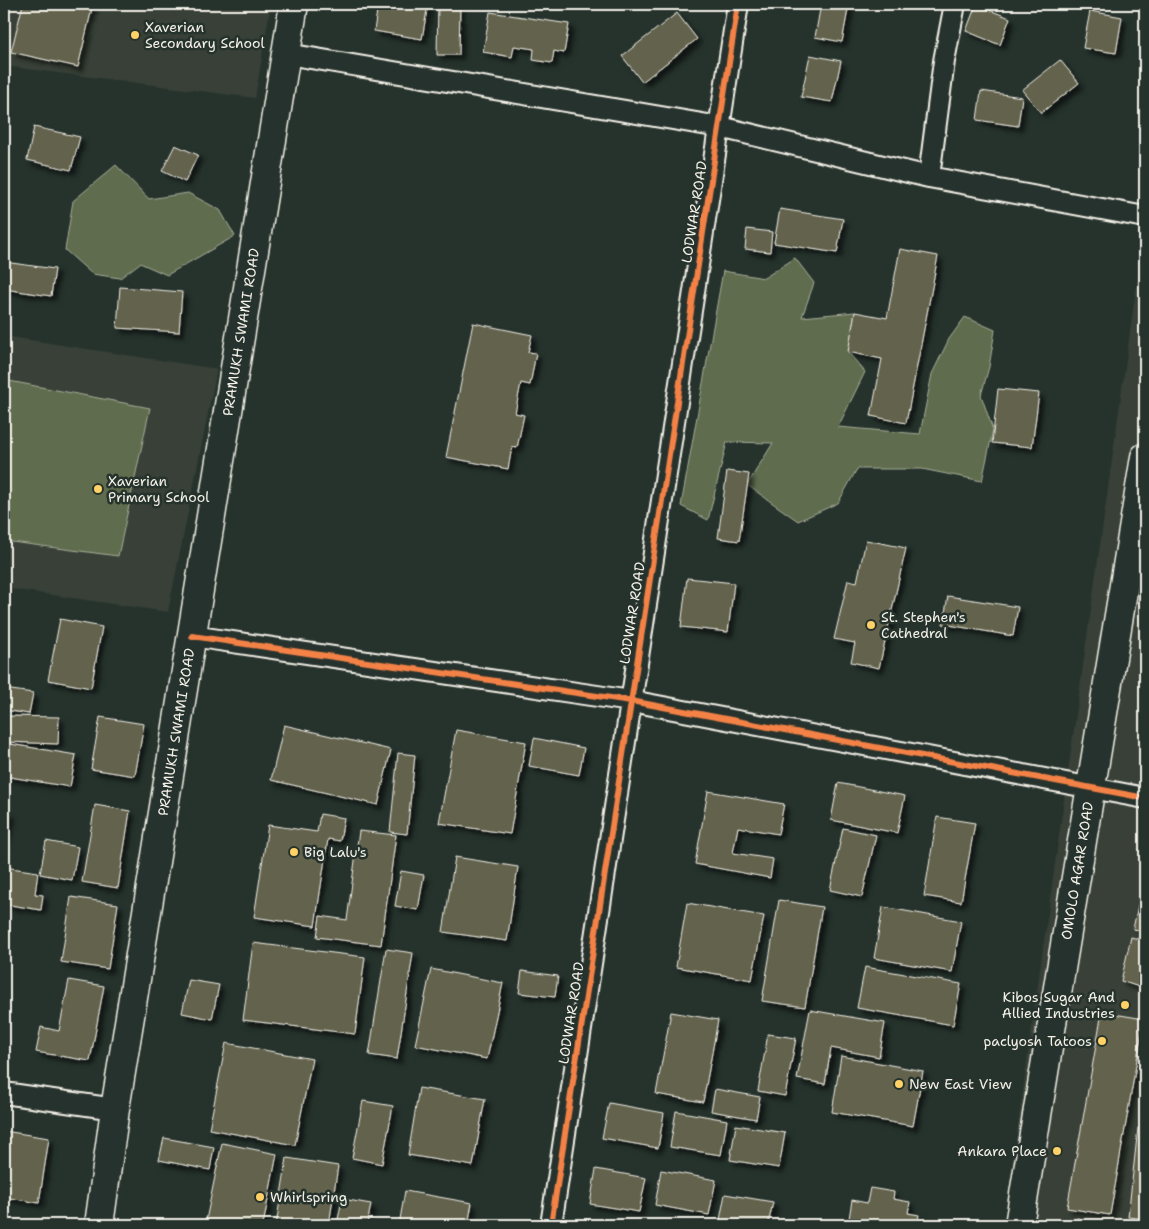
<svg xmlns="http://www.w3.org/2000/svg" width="1149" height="1229" viewBox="0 0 1149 1229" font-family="'Shantell Sans',sans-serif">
<defs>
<filter id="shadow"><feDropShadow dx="4.5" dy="4.5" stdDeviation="2.5" flood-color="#0009"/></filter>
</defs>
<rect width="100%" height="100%" fill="#26332d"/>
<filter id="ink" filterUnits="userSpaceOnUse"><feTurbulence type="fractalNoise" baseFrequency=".02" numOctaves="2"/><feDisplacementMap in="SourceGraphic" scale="10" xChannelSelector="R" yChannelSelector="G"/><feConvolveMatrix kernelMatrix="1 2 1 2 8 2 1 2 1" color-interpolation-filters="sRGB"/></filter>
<g filter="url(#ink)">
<path fill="#384137" d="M4,4h267l-16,94 -251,-32z
M1145,226v999h-141z
M4,336l213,33 -49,243 -164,-24z"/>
<path fill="#5f6c4e" stroke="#aaae9b" d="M116,165l33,34 39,-6 32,17 15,26 -68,39 -27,-12 -20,15 -28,-4 -27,-24 8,-49z
M795,258l19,25 -12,34 53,-5 -7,40 17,20 -27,55 82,7 12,-60 17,-35 16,-22 30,13 -6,37 -8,28 12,35 -11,51 -60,-12h-65l-19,34 -40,18 -51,-36 26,-42 -46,-1 -19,78 -27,-14 42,-235 41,7z
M4,380l146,28 -32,148 -114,-15z"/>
<path fill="#62624d" stroke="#f4f1e8" filter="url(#shadow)" d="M23,4h70l-15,63 -67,-15z
M378,4h50l-6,35 -48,-8z
M438,4h22l-1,51h-22z
M821,4h28l-7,38 -27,-5z
M976,5l34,13 -10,27 -34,-14z
M1090,11l32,6 -6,36 -33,-5z
M490,12l79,12 -5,29 -10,-2 -2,12 -19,-3 1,-11 -20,-3 -2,11 -29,-5z
M677,13l20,26 -55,43 -20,-26z
M810,55l31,6 -9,41 -31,-5z
M1060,60l19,23 -38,30 -19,-23z
M981,91l41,6 -4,29 -41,-6z
M34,127l46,10 -9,33 -44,-10z
M175,145l23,10 -13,27 -23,-11z
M780,209l63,10 -6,34 -63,-10z
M747,229l25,3 -2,20 -25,-3z
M900,249l38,7 -32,167 -35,-7 11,-57 -34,-7 7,-40 32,6z
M4,262l51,7 -4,27 -47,-7z
M120,287l62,5 -3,40 -62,-4z
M473,323l59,12 -4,17 8,1 -6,32 -9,-2 -6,30 9,2 -7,33 -5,-1 -4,22 -62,-12z
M998,389l41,4 -7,54 -40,-4z
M727,471l22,3 -10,67 -21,-3z
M866,540l40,8 -27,120 -28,-6 4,-19 -21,-4 14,-59 9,2z
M687,578l47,5 -6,49 -47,-5z
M948,596l70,11 -5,29 -70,-12z
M60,619l42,8 -11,61 -43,-8z
M4,689l29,4 -4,21 -25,-4z
M7,716l52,1 -1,27 -52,-2z
M100,717l44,7 -9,52 -44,-7z
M284,725l107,25 -13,55 -107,-25z
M456,730l70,12 -16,92 -71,-11z
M534,738l50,10 -5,27 -50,-9z
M4,743l72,12 -6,32 -66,-11z
M398,753l17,2 -8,79 -17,-2z
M838,783l67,13 -8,37 -66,-13z
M708,791l76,13 -6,30 -40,-7 -5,26 40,6 -3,19 -75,-14z
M95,805l35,6 -12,77 -36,-6z
M4,812l7,2 -7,28z
M320,814l24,4 -4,23 -12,-2 -13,87 -61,-9 14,-92 49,7z
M937,817l38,6 -14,79 -37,-6z
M843,828l33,7 -14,62 -32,-7z
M359,831l37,4 -15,110 -64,-8 3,-21 27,4z
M46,841l32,6 -6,33 -32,-6z
M455,857l63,10 -11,74 -64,-9z
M4,867l34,5 -3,22 8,1 -2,15 -37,-6z
M401,871l23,4 -6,35 -23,-4z
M1145,872v59l-12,-2z
M71,897l47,7 -10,65 -47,-7z
M779,900l43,7 -17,100 -43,-6z
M687,903l77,13 -12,64 -76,-13z
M883,907l78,14 -9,51 -78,-14z
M1131,937l14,4v48l-24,-8z
M253,943l112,14 -10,77 -112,-14z
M386,949l27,4 -16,106 -28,-4z
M865,967l96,17 -8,41 -96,-17z
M431,969l72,14 -16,76 -72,-14z
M522,971l36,5 -3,21 -36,-4z
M69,980l35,6 -14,75 -54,-9 5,-25 18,4z
M189,980l30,5 -7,34 -30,-6z
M810,1010l75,13 -6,34 -48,-9 -6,36 -28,-5z
M671,1012l47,8 -15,82 -47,-8z
M1102,1012l42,7 -34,196 -43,-7z
M768,1034l28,4 -11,58 -27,-5z
M226,1043l86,16 -17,86 -86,-16z
M841,1056l82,15 -10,55 -81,-14z
M419,1088l66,11 -12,67 -65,-11z
M715,1089l45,8 -4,22 -45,-8z
M363,1101l30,5 -11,58 -30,-6z
M609,1103l55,10 -6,35 -56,-10z
M676,1111l51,9 -6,35 -51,-8z
M736,1125l49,8 -6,35 -49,-8z
M1138,1128l7,1v90l-17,-2z
M4,1131l45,7 -10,65 -35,-6z
M164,1138l50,9 -4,23 -51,-10z
M222,1143l55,11 -14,71h-58z
M287,1158l51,8 -9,59h-53z
M596,1169l50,9 -7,34 -49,-8z
M661,1170l55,10 -7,35 -54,-10z
M870,1188l24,4 -1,7 17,3 -2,11 11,2 -2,10h-69l4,-25 15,3z
M405,1191l67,12 -4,22h-69z
M725,1194l48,8 -5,23h-49z
M342,1199l29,5 -4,21h-30z
M1077,1218l22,7h-25z"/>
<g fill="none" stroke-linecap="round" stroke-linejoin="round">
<g stroke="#f4f1e8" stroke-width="24">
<path id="street" d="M287,54l433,73 209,50 216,40
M929,177l15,-116 11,-57
M192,636l439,65 514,97
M4,1093l111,16
M551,1225l187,-1221"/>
</g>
<g stroke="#f4f1e8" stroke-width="31">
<g id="secondary">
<path id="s1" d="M99,1225l16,-116 179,-1105"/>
<path id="s2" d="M1019,1225l126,-768"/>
</g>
</g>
<use href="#street" stroke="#26332d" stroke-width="20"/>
<use href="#secondary" stroke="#26332d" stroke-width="28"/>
<g stroke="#26332d" stroke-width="9">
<path id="cycleway" d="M192,636l439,65 514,97
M551,1225l187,-1221"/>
</g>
<use href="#cycleway" stroke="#f48246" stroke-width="6"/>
</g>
</g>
<g fill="#ffd166" stroke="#26332d" stroke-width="2">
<circle cx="135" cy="35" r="5"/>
<circle cx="98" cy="489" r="5"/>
<circle cx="871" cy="625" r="5"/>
<circle cx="294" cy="852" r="5"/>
<circle cx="1125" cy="1005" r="5"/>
<circle cx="1102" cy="1041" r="5"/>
<circle cx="899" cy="1084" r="5"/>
<circle cx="1057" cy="1151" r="5"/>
<circle cx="260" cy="1197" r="5"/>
</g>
<g text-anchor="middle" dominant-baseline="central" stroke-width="5" stroke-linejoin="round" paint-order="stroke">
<g font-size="14" fill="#f4f1e8" stroke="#26332d" text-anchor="start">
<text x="145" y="27">Xaverian<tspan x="145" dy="16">Secondary School</tspan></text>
<text x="108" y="481">Xaverian<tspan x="108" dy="16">Primary School</tspan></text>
<text x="881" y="617">St. Stephen's<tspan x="881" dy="16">Cathedral</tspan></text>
<text x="304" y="852">Big Lalu's</text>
<text x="1115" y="997" text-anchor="end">Kibos Sugar And<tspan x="1115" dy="16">Allied Industries</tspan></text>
<text x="1092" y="1041" text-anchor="end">paclyosh Tatoos</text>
<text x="909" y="1084">New East View</text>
<text x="1047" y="1151" text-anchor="end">Ankara Place</text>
<text x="270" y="1197">Whirlspring</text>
</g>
<g font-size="14" fill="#f4f1e8" stroke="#26332d">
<text transform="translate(694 212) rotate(-81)">LODWAR ROAD</text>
<text stroke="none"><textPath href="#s1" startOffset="904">PRAMUKH SWAMI ROAD</textPath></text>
<text transform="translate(632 613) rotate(-81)">LODWAR ROAD</text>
<text stroke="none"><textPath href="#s1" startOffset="499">PRAMUKH SWAMI ROAD</textPath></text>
<text stroke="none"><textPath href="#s2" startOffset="359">OMOLO AGAR ROAD</textPath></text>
<text transform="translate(571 1013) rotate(-81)">LODWAR ROAD</text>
</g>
</g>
<rect width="1149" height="1229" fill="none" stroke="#26332d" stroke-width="20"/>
<rect x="10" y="10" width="1129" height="1209" fill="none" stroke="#f4f1e8" stroke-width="2" filter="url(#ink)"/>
</svg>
